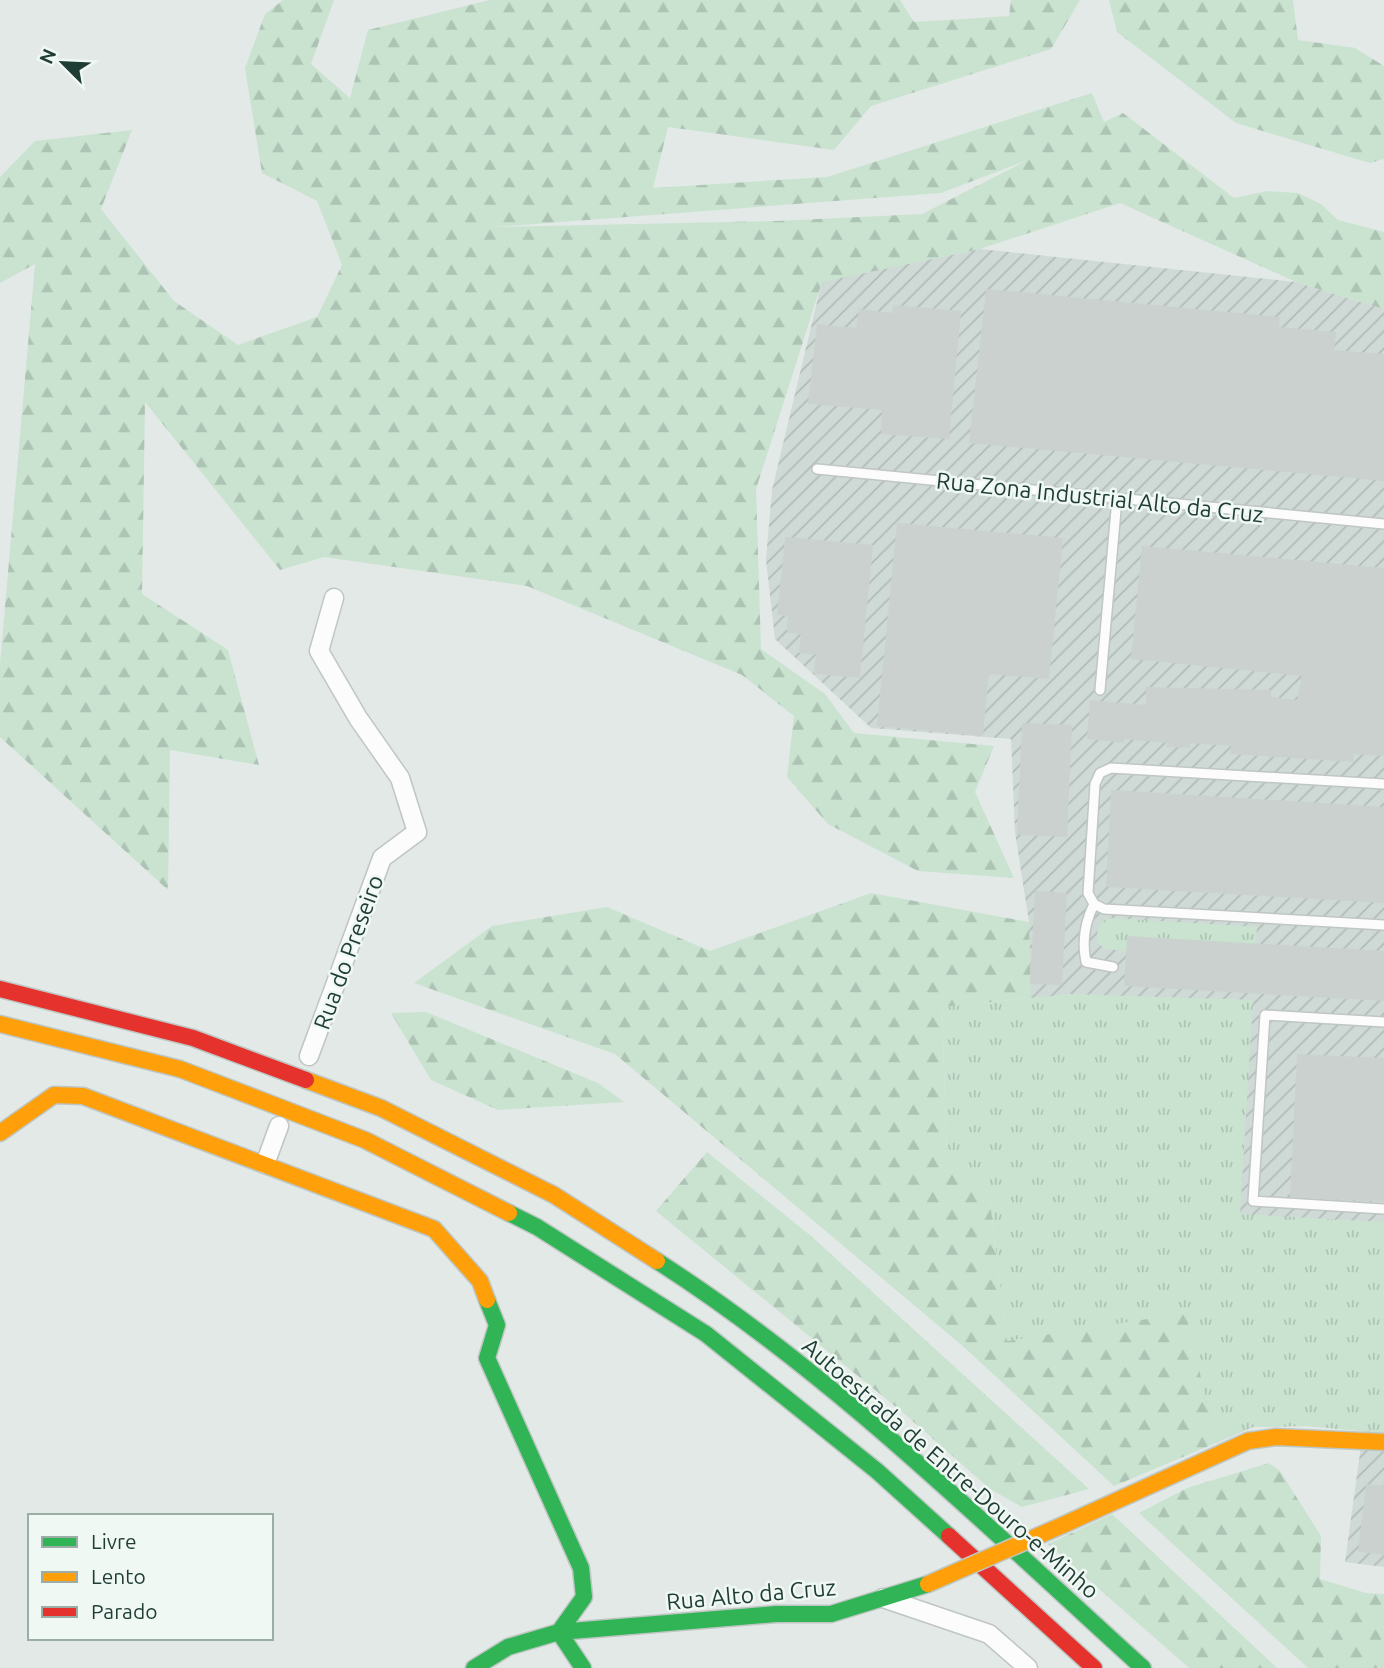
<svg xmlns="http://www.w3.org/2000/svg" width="1384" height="1668" viewBox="0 0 1384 1668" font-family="Ubuntu,sans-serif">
<defs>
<pattern id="industrial-furrows" width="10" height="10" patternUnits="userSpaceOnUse" patternTransform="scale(1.75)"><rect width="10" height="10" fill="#cfdad6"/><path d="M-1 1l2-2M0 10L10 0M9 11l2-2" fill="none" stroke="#b1bcb8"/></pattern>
<pattern id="grass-tufts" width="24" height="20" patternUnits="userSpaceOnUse" patternTransform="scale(1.75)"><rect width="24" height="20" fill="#cae3d1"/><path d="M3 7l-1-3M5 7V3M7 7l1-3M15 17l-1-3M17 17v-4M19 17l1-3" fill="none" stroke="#adc4b4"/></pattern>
<pattern id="forest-firs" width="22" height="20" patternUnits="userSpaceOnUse" patternTransform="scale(1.75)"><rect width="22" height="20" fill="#cae3d1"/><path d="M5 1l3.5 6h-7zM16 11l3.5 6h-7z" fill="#adc4b4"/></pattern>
</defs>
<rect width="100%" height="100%" fill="#e2e9e6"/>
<path fill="url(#industrial-furrows)" d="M980,249l316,33 88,27v1258l-39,-5 18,-131 -56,-5 -54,1 -37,16 -209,-101 23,-345 -1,-75 -14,-90 -4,-93 -140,-11 -96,-89 -9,-79 6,-70 50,-209z"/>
<path fill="url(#grass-tufts)" d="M1111,918l146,9 -2,17 -127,-7 -1,14c-22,-1 -38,-2 -26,-29z
M1070,994l183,6 -13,214 144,8v211l-77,-7 -54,1 -37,16 -30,-130 -179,29 -18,-149 -42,-33 -5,-153z"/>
<path fill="url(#forest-firs)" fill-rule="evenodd" d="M283,0h51l-23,64 39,34 18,-68 122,-30h410l14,22 95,-6 2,-16h69l-29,49 -180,57 -37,44 -166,-23 -15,61 174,-11 265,-84 12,29 19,-9 111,85 34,-7 30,2 23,11 17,16 46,12v77l-88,-27 -176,-79 -140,46 -158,33 -66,207 5,160 64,45 29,39 140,13 -19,46 39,86 -96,-7 -90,-47 -41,-47 7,-61 -52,-41 -215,-89 -203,-29 -44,13 -135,-168 -3,192 86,56 31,115 -89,-15 -2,140 -168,-153v-73l35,-400 -35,19v-106l35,-36 97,-11 -31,79 73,92 64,44 79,-28 25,-52 -25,-64 -55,-28 -17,-105 20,-54zM1028,160l-106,54 -145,7 -283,6 447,-34z
M1109,0h184l5,40 57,8 29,18v93l-14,4 -134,-40 -119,-91z
M871,893l158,29 2,76 -89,9 5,153 42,33 18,148 179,-28 30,130 -102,43 -149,-138 -350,-294 -201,-71 78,-57 115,-19 103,44z
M426,1012l172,71 26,19 -126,8 -67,-30 -40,-67z
M707,1152l104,84 278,253 -67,18 -32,-18 -83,-73 -251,-205z
M1269,1463l11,8 41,65 -1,43 46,14 18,1v74h-76l-169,-155 48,-25z
M1112,1514l165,154h-88l-141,-124z"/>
<path fill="#cad1ce" stroke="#cbd2ce" stroke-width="2" d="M987,290l292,28 -1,10 57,5 -2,18 50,4 1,125 -414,-38z
M894,306l66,6 -12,126 -66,-5 1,-24 -74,-6 9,-78 39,4 3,-19 33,4z
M898,524l164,15 -14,139 -60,-5 -6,62 -104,-10z
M786,538l86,8 -13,131 -44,-4 2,-19 -17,-2 2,-18 -14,-2 1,-17 -11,-1z
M1143,547l241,22v186l-32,-2v8l-121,-8 1,-8 -43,-3v5l-21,-1 1,-4 -45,-4 -1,4 -35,-4 3,-37 56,5v-18l123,3v7l28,3 5,-26 -171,-17z
M1023,724l48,2 -5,110 -48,-2z
M1112,791l272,17v94l-277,-16z
M1036,892l30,2 -5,90 -30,-1z
M1128,937l256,15 -1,48 -258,-15z
M1298,1055l86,4v142l-93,-5z
M1367,1485l17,2v67l-25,-3z"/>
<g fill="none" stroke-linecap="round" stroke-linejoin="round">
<g stroke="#bfc6c3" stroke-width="12">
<path id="lane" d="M817,469l567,55
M1100,690l17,-191
M1384,784l-273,-16 -11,5 -5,11 -7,109 6,11 10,5 280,16
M1094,904c-9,18 -12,39 -8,58l27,5
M1384,1022l-119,-7 -12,186 131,8"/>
</g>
<g stroke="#bfc6c3" stroke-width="21">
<path id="street" d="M309,1056l73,-198 35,-26 -17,-54 -42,-60 -39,-67 15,-53
M265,1164l14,-38
M883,1598l106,36 39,34"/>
</g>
<g stroke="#bec6c3" stroke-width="19">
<path id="fast" d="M509,1213l28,14 169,107 171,137 72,65
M657,1261c178,114 330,266 486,407
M487,1300l10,25 -10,33 94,210 3,29 -25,35
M559,1632l24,36
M474,1668l34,-21 51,-15 217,-18h55l97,-30"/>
</g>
<g stroke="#bec6c3" stroke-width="19">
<path id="slow" d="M0,1024l180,45 185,71 144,73
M306,1080l75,28 173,87 103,66
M0,1133l54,-38 29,1 351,133 46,52 7,19
M1063,1525l185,-84 28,-4 108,5"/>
</g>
<g stroke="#bec6c3" stroke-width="19">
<path id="jam" d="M0,989l193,49 113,42
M949,1536l145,132"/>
</g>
<use href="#lane" stroke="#fbfcfb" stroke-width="9"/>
<use href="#street" stroke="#fbfcfb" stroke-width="18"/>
<use href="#fast" stroke="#30b455" stroke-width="16"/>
<use href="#slow" stroke="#ff9f0a" stroke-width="16"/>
<use href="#jam" stroke="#e5322d" stroke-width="16"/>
<g stroke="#bec6c3" stroke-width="19" stroke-linecap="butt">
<path id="slow-bridge" d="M928,1584l135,-59"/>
</g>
<use href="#slow-bridge" stroke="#ff9f0a" stroke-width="16"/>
</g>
<g text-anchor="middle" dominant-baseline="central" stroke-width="5" stroke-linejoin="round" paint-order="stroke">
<g font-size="23" fill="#1f3d34" stroke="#f0f8f4">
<text transform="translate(1100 497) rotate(6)">Rua Zona Industrial Alto da Cruz</text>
<text transform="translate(348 952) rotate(-70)">Rua do Preseiro</text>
<text transform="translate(951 1468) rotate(41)">Autoestrada de Entre-Douro-e-Minho</text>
<text transform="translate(751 1594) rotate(-5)">Rua Alto da Cruz</text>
</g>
</g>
<rect x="28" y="1514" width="245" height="126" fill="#f0f8f4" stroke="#9cada7" stroke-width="2"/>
<rect x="42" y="1537" width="35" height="10" fill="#30b455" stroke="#9cada7" stroke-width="2"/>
<text x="91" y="1549" font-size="21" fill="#1f3d34">Livre</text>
<rect x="42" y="1572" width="35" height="10" fill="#ff9f0a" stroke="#9cada7" stroke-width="2"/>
<text x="91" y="1584" font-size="21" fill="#1f3d34">Lento</text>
<rect x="42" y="1607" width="35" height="10" fill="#e5322d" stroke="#9cada7" stroke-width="2"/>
<text x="91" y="1619" font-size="21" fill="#1f3d34">Parado</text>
<g transform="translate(63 63) rotate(294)" stroke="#f0f8f4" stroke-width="5" paint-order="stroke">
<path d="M0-5L12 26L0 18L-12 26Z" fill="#1f3d34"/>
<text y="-10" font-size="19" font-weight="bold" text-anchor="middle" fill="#1f3d34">N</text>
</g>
</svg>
